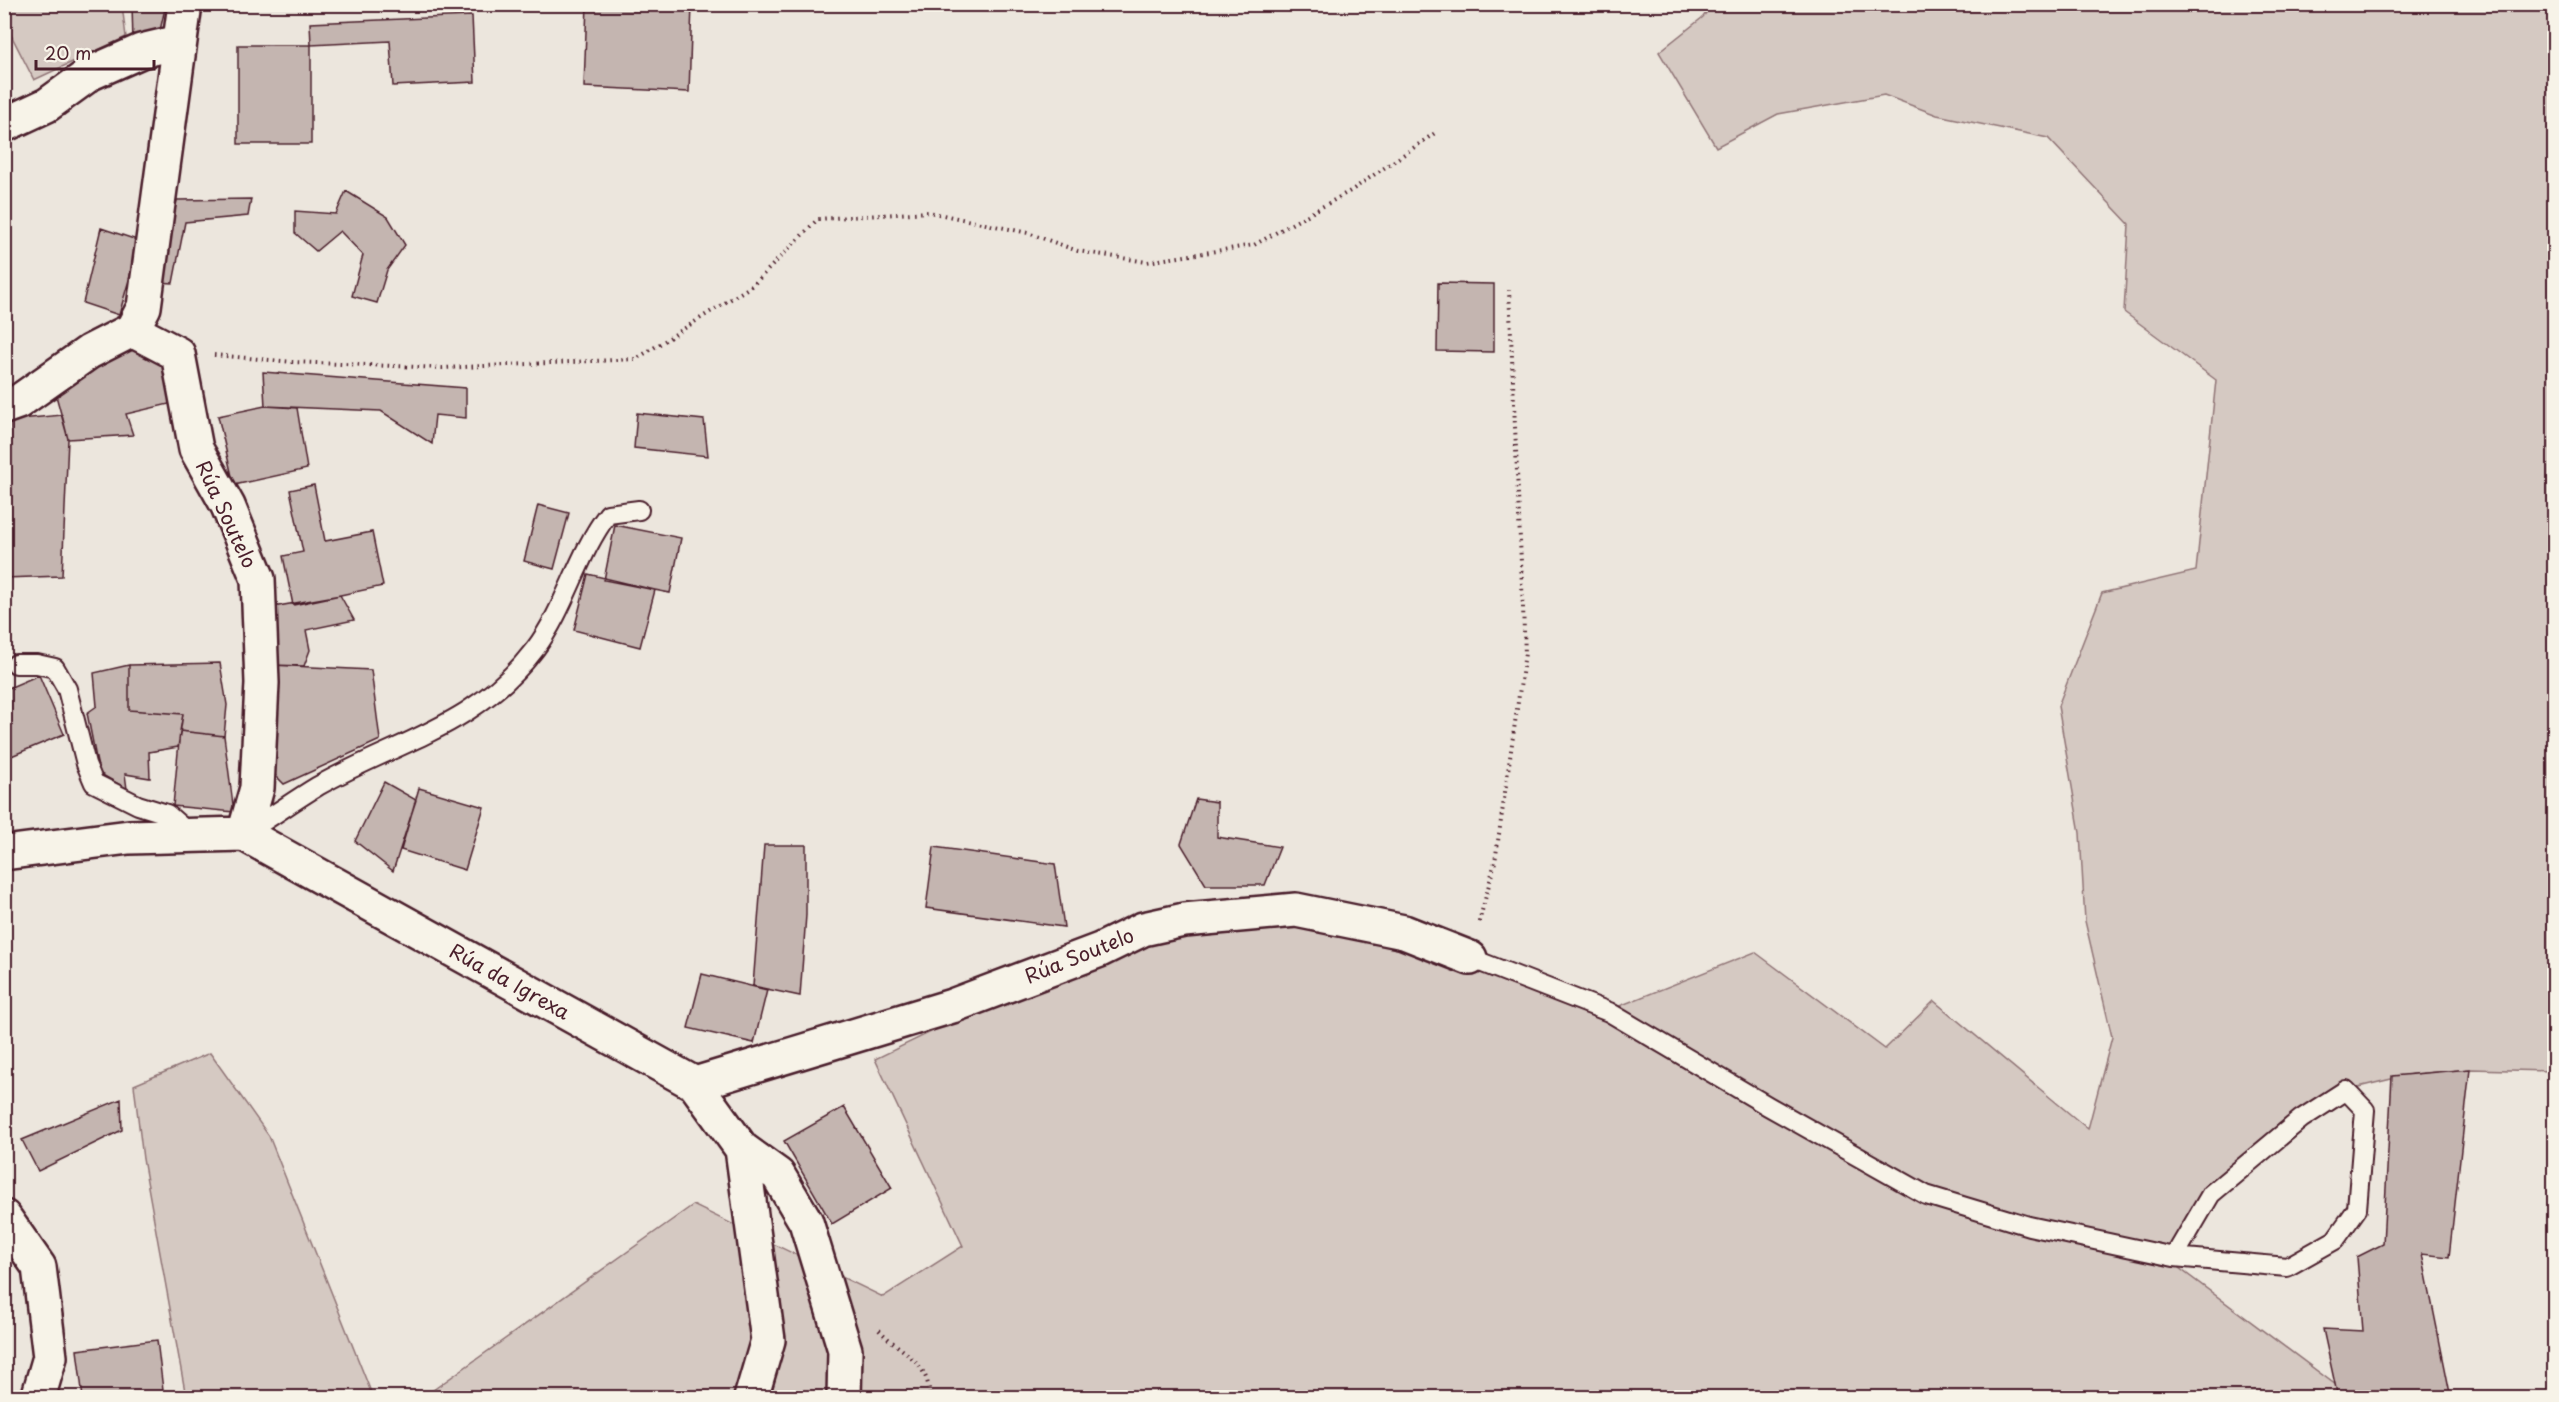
<svg xmlns="http://www.w3.org/2000/svg" width="2559" height="1402" viewBox="0 0 2559 1402" font-family="'Playpen Sans',sans-serif">
<rect width="100%" height="100%" fill="#ece6dd"/>
<filter id="ink" filterUnits="userSpaceOnUse"><feTurbulence type="fractalNoise" baseFrequency=".0167" numOctaves="2"/><feDisplacementMap in="SourceGraphic" scale="12" xChannelSelector="R" yChannelSelector="G"/><feConvolveMatrix kernelMatrix="1 2 1 2 8 2 1 2 1" color-interpolation-filters="sRGB"/></filter>
<g filter="url(#ink)">
<path fill="#d5c9c2" stroke="#907476" stroke-width="1.5" d="M5,4l117,1 4,32 -92,43 -29,-57z
M1712,5h842v1066l-84,-2 -58,5 -66,16 -135,104 -36,71 177,132 -1930,1 271,-193 190,92 80,-51 -88,-187 246,-119 175,-30 311,101 148,-59 130,97 49,-48 154,128 24,-92 -27,-116 -5,-88 -22,-127 44,-113 94,-22 20,-191 -92,-68 5,-88 -81,-86 -111,-23 -53,-20 -106,19 -62,33 -57,-95 44,-35z
M210,1053l59,83 104,261h-187l-43,-238 -9,-74z"/>
<path fill="#c4b5b0" stroke="#4a1f2b" stroke-width="1.5" d="M132,4h34l-7,31 -26,8z
M587,4h105l-3,88 -105,-5z
M472,16l3,66 -82,4 -3,-45 -79,4 -1,-22z
M238,45h73v99h-73z
M346,191l42,26 17,28 -18,25 -10,33 -25,-7 11,-41 -23,-24 -24,20 -21,-18v-22l41,3z
M251,199l-3,17 -63,6 -12,61 -15,-1 19,-82z
M101,228l39,13 -21,74 -36,-12z
M1438,283l56,1v68l-57,-1z
M147,350l22,15v39l-43,10 7,21 -65,4 -13,-47 56,-41z
M263,372l203,16v30l-31,-3 -3,29 -51,-33 -116,-5z
M265,406l32,2 10,61 -73,16 -16,-69z
M637,413l67,7 4,36 -74,-8z
M62,415l6,24 -6,137 -58,2 6,-158z
M314,485l11,56 47,-9 11,54 -90,19 -10,-49 20,-4 -13,-62z
M538,505l31,8 -15,56 -30,-8z
M615,525l66,13 -11,55 -66,-13z
M588,574l67,16 -15,57 -66,-17z
M340,595l14,25 -48,10 4,20 -6,16 -32,-1 1,-58z
M220,663l7,42 -3,31 -44,-5 3,-17 -54,-4v-45z
M129,665v45l54,4 -5,33 -29,5 1,26 -25,-4 2,15 -28,-16 -12,-60 10,-7 -3,-33z
M272,665l99,5 9,70 -96,44 -11,-11z
M39,675l25,59 -55,23 -5,-9v-58z
M180,731l44,5 10,76 -61,-6z
M384,782l32,18 -23,71 -38,-30z
M419,788l65,19 -19,63 -64,-20z
M1196,799l21,3v35l63,10 -15,38h-59l-25,-41z
M764,845h42v70l-6,81 -47,-10z
M934,847l121,17 9,63 -138,-19z
M702,974l65,16 -13,53 -66,-15z
M2470,1069l-21,188 -27,-3 29,144h-113l-15,-69 40,2 -6,-74 26,-13 9,-168z
M121,1099l1,31 -84,41 -16,-31z
M844,1107l48,81 -60,36 -48,-83z
M157,1340l7,58h-81l-6,-48z"/>
<g fill="none" stroke-linecap="round" stroke-linejoin="round">
<g stroke="#4a1f2b" stroke-width="22">
<path id="lane" d="M16,664h21l18,4 12,21 19,75 8,19 44,22 29,9 23,20
M245,833c25,-15 48,-32 73,-47 79,-45 158,-59 217,-137 31,-41 42,-94 73,-135l31,-4
M1470,958l139,54 159,94 158,89 103,31 145,31 113,10 48,-27 22,-31 8,-99 -19,-20 -45,29 -90,75 -37,63"/>
</g>
<g stroke="#4a1f2b" stroke-width="38">
<path id="street" d="M4,125l43,-20 44,-32 50,-22 38,-9
M132,330l46,24 18,95 32,57 30,73 4,104 -5,105 -13,46
M4,407l14,-5 71,-50 43,-22 12,-23 41,-303
M4,853l125,-16 115,-3 451,250 47,65 26,191 -17,58
M695,1084l257,-78 148,-56 43,-21 41,-9 112,-10 108,22 66,26
M742,1149l36,26 28,47 39,128 -1,48
M4,1217l35,50 11,90 -12,41"/>
</g>
<path stroke="#4a1f2b" stroke-width="4" stroke-dasharray="1.5 4.5" stroke-linecap="butt" d="M214,355l79,7 149,6 194,-9 117,-74 65,-66 111,-7 99,21 50,18 69,11 107,-17 98,-55 83,-57
M1479,922l16,-60 30,-209 -16,-363
M879,1330c23,24 49,29 51,68"/>
<use href="#lane" stroke="#f7f3e8" stroke-width="18"/>
<use href="#street" stroke="#f7f3e8" stroke-width="33"/>
</g>
</g>
<g text-anchor="middle" dominant-baseline="central" stroke-width="6" stroke-linejoin="round" paint-order="stroke">
<g font-size="20" fill="#4a1f2b" stroke="#f7f3e8">
<text transform="translate(227 514) rotate(65)">Rúa Soutelo</text>
<text transform="translate(1079 955) rotate(-22)">Rúa Soutelo</text>
<text transform="translate(510 981) rotate(29)">Rúa da Igrexa</text>
</g>
</g>
<rect width="2559" height="1402" fill="none" stroke="#f7f3e8" stroke-width="24"/>
<rect x="12" y="12" width="2535" height="1378" fill="none" stroke="#4a1f2b" stroke-width="2" filter="url(#ink)"/>
<path d="M36 60v9h118v-9" fill="none" stroke="#4a1f2b" stroke-width="3"/>
<text x="45" y="60" font-size="18" fill="#4a1f2b" stroke="#f7f3e8" stroke-width="4.5" paint-order="stroke">20 m</text>
</svg>
